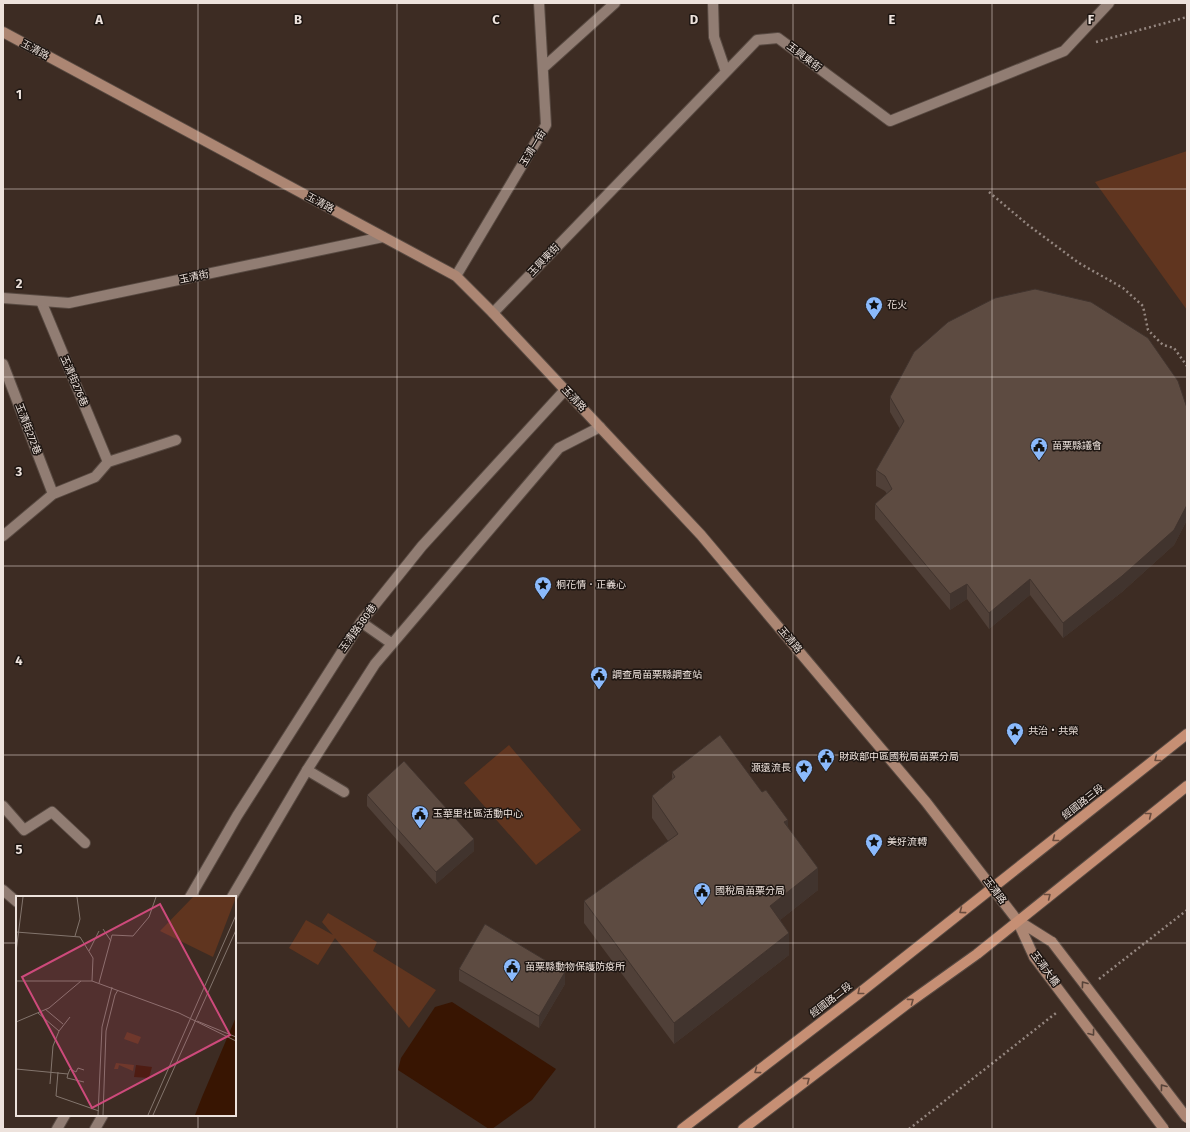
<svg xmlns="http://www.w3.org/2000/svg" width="1190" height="1132" viewBox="0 0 1190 1132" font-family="'Fira Sans','Noto Sans TC',sans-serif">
<rect width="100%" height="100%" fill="#3d2c23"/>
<path fill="#60351f" d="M1187,151v159l-92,-128z
M509,745l72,85 -45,35 -72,-82z
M328,913l49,29 -4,9 63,39 -27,38 -74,-90 -17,27 -29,-17 17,-28 27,15 -11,-13z"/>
<path fill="#381502" d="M452,1002l104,67 -24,31 -40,29h-3l-91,-59 3,-12 34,-51z"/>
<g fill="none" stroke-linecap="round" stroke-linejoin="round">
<g stroke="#584a42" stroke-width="12">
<path id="lane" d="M713,3l1,34 12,35
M543,68l72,-65
M456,276l90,-151 -7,-122
M41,301l67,161
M493,313l264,-273 21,-2 112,83 174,-70 45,-48
M3,364l50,130
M3,536l50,-42 42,-17 13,-15 68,-22
M361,622l30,21
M307,770l37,22
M3,806l21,24 28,-18 33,31
M3,890l14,12
M190,897l47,-81 124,-194 61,-76 143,-156
M57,1129l8,-14"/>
</g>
<g stroke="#584a42" stroke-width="12">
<path id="street" d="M3,298l66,5 314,-66
M232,897l75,-127 68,-106 184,-216 41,-21
M95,1129l8,-14"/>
</g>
<g stroke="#584a42" stroke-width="12">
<path id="secondary" d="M3,32l453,244 37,37 208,222 225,267 91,118 17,37
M1017,920l35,22"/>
</g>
<g stroke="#584a42" stroke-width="12">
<path id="primary" d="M682,1129l175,-134 330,-261
M743,1129l164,-125 70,-50 210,-168"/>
</g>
<path stroke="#958780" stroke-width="2.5" stroke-dasharray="2 3" stroke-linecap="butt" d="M1096,42l91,-25
M989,192l39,33 51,38 44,25 20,18 5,24 15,15 11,3 13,18
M1099,979l88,-69
M909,1129l147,-116"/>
<use href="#lane" stroke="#917d73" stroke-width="10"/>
<use href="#street" stroke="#917d73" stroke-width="10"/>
<use href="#secondary" stroke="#ac8673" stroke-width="10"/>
<use href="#primary" stroke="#c68f74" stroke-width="10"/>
<g stroke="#584a42" stroke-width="12" stroke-linecap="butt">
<path id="secondary-bridge" d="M1052,942l135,176
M1034,957l130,172"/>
</g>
<use href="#secondary-bridge" stroke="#ac8673" stroke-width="10"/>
</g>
<path fill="#504038" d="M890,397l297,11v112l-13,25 -52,47 -59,46 -33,-43 -41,34 -22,-30 -17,11 -75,-91v-15l12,-10 -2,-3 -9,-5v-16l24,-41 -10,-17z
M672,772l116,55 30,63 -38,30 9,35 -115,89 -90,-121v-22l84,-60 -16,-23v-22l20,-17z
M367,795l107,56 -38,33 -69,-78z
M459,969l106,15 -26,44 -80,-47z"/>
<path fill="#41342e" d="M1187,505v15l-13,25 -52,47 -59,46v-15z
M1030,579v16l-41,34v-16z
M967,584v15l-17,11v-16z
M788,820v21l-4,-19z
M474,839v12l-38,33v-12z
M818,868v22l-48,38v-22z
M789,933v22l-115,89v-21z
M565,972v12l-26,44v-12z"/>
<path fill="#5d4b41" stroke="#41342e" d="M1035,289l56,13 57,36 30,43 9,27v97l-13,25 -52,46 -59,47 -33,-44 -41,34 -22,-29 -17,10 -75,-90 17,-15 -7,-13 -9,-6 28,-49 -14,-24 24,-45 34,-30 47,-24z
M720,735l42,57 4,-2 22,30 -4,2 34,46 -48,38 19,27 -115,90 -90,-122 94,-67 -26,-38 23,-19 -3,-5z
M404,761l70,78 -38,33 -69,-77z
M485,924l80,48 -26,44 -80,-47z"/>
<defs><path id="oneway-chevron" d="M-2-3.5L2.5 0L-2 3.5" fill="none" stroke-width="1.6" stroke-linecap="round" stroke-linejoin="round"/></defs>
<g stroke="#6a4c3e">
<use href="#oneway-chevron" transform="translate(1157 759) rotate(142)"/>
<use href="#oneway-chevron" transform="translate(1149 815) rotate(-38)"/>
<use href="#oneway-chevron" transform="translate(1055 839) rotate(142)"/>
<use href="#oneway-chevron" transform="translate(1048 896) rotate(-38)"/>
<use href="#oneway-chevron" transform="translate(962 911) rotate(143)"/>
<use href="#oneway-chevron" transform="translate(860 992) rotate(141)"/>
<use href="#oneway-chevron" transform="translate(911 1001) rotate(-36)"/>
<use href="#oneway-chevron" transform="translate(757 1071) rotate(143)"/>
<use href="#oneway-chevron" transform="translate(807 1080) rotate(-37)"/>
</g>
<g stroke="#574339">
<use href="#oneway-chevron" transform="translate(1084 984) rotate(-127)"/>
<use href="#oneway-chevron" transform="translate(1092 1033) rotate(53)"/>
<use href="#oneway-chevron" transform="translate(1163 1087) rotate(-127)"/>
</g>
<path fill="none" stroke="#ede2dc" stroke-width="1" stroke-opacity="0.55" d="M198,3v894M397,3v1126M595,3v1126M793,3v1126M992,3v1126M3,189h1184M3,377h1184M3,566h1184M3,755h1184M3,943h14M235,943h952M198,1115v14"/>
<defs>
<g id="sight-pin" transform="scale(0.9)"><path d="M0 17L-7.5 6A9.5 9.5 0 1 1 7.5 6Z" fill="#8bbafc" stroke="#1e1612"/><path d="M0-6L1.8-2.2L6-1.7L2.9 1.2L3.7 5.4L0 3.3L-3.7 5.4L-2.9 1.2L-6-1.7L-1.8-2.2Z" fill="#111"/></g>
<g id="civic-pin" transform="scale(0.9)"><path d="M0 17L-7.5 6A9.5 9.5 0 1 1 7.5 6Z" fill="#8bbafc" stroke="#1e1612"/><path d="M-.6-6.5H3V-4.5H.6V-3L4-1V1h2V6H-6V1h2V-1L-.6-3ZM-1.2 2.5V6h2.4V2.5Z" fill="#111"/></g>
</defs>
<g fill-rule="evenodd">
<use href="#sight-pin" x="874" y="305"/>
<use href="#civic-pin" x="1039" y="446"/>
<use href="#sight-pin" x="543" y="585"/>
<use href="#civic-pin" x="599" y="675"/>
<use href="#sight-pin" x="1015" y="731"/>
<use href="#civic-pin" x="826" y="757"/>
<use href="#sight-pin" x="804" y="768"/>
<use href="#civic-pin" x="420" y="814"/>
<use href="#sight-pin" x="874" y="842"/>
<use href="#civic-pin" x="702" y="891"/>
<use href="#civic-pin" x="512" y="967"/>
</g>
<g text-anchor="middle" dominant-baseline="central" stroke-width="3" stroke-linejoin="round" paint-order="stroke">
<g font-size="10" fill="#ede2dc" stroke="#1e1612">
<text transform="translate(35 50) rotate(28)">玉清路</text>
<text transform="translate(804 57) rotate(37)">玉興東街</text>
<text transform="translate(533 148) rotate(-59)">玉清一街</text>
<text transform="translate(320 203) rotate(28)">玉清路</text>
<text transform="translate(544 260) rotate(-46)">玉興東街</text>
<text transform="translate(194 277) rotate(-12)">玉清街</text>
<text transform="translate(74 381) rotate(67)">玉清街276巷</text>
<text transform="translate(574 399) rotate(47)">玉清路</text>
<text transform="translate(28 429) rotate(69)">玉清街272巷</text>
<text transform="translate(358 628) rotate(-54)">玉清路380巷</text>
<text transform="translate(790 640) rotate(50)">玉清路</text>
<text transform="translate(1083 802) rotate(-38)">經國路三段</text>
<text transform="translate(995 891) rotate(53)">玉清路</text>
<text transform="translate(1045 969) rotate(54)">玉清大橋</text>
<text transform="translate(831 1000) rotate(-38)">經國路二段</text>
</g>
<g font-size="10" fill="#ede2dc" stroke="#1e1612" text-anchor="start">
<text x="887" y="305">花火</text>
<text x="1052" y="446">苗栗縣議會</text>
<text x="556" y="585">桐花情．正義心</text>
<text x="612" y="675">調查局苗栗縣調查站</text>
<text x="1028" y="731">共治‧共榮</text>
<text x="839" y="757">財政部中區國稅局苗栗分局</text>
<text x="791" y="768" text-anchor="end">源遠流長</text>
<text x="433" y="814">玉華里社區活動中心</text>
<text x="887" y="842">美好流轉</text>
<text x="715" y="891">國稅局苗栗分局</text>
<text x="525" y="967">苗栗縣動物保護防疫所</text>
</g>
</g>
<g transform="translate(16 896)">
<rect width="220" height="220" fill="#3d2c23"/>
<path d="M177,1h43l-23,60 -53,-26zM111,136l14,5 -3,7 -14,-5zM100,167l18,2 -1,6 -14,-6 -1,4h-4z" fill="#60351f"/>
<path d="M220,121v98h-41l7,-18zM120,169l16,2 -3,11 -15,-1z" fill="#381502"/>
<path fill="none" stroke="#83756d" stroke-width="1" d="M87,33l8,12M0,36l64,5 13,21 -1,23M59,40l5,-17 -3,-22M73,55l10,-20M0,56l7,-55M0,85h76l87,32 57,28M83,87l13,-48 21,1 16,-19 7,-20M29,113l18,15M22,117l21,18M181,125l39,16M0,126l33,-14 32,-27M0,173l52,5 2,-5 6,3 2,-4 6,2M42,176l-2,24 43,15M52,178l-1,4 17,4M34,188l3,-38 6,-15 11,-14M82,219l4,-88 10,-40M87,219l3,-84 9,-36 3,-5M132,219l88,-200M137,219l83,-185"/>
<path fill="#cd4a7b" fill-opacity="0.15" stroke="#cd4a7b" stroke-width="2" d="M144,8l70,131 -138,73 -70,-131z"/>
<rect width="220" height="220" fill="none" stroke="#ede2dc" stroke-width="2"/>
</g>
<g font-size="13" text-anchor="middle" font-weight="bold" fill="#ede2dc" stroke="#1e1612" stroke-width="3" stroke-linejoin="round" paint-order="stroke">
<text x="99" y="24">A</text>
<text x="298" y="24">B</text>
<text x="496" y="24">C</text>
<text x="694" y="24">D</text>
<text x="892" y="24">E</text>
<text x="1091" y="24">F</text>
<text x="19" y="99">1</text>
<text x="19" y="288">2</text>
<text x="19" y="476">3</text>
<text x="19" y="665">4</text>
<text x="19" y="854">5</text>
</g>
<rect width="1190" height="1132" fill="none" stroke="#ede2dc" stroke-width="8"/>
</svg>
